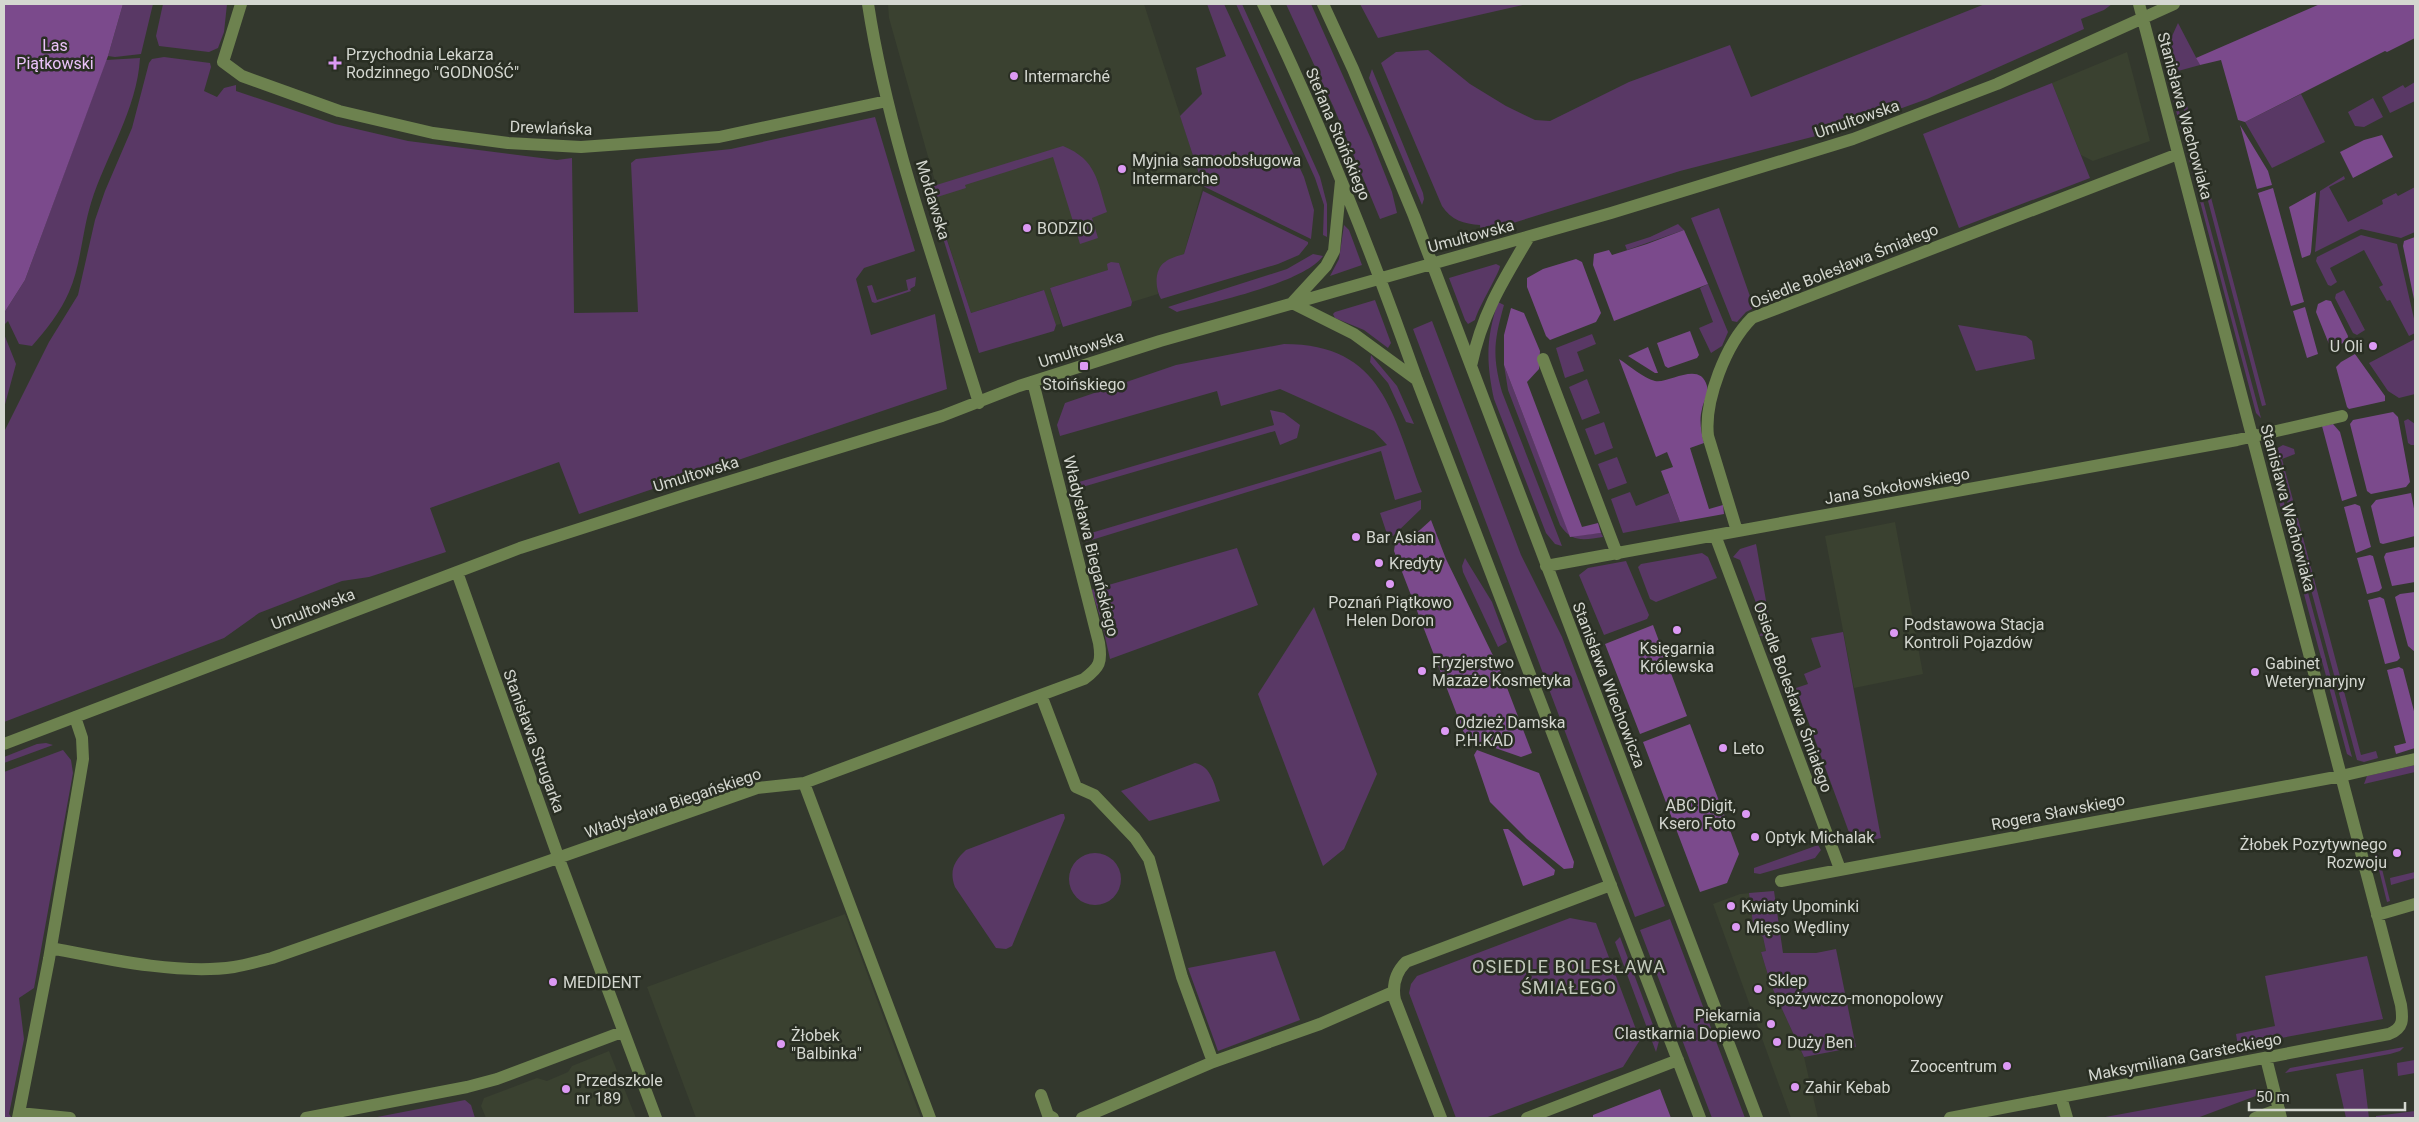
<svg xmlns="http://www.w3.org/2000/svg" width="2419" height="1122" viewBox="0 0 2419 1122" font-family="Roboto,sans-serif">
<rect width="100%" height="100%" fill="#33382d"/>
<path fill="#3a4130" d="M888,4h256l59,182 -19,68 -19,8 -8,14 1,18 -26,8 -13,-39 -10,7 -59,18 11,36 -5,1 -13,-35 -72,23 -41,-126 6,-2 -47,-167z
M2127,52l23,89 -57,20 -12,-6 -29,-72z
M1895,522l28,152 -69,14 -29,-152z
M1774,891l-11,46 3,14 -5,1 10,33 33,72 14,61h-27l-78,-214 27,-10z
M845,914l76,204h-225l-49,-131z
M609,1051l27,67h-150l-5,-12 3,-8 53,-20 10,3 21,-9 4,-6z"/>
<path fill="#593865" d="M123,4h30l-12,50 -26,3 -7,-1z
M163,4h64l-3,28 -6,16 -9,4 -50,-6 -3,-10z
M1207,4h17l80,173 10,33 -3,29 -108,-53 -23,-70 22,-22 -6,-26 30,-12z
M1236,4h6l78,173 7,27v33l-4,-2 1,-30 -9,-27z
M1286,4h25l60,135 21,53 5,21 -17,6 -46,-111z
M1360,4h167l-149,34z
M1985,4h127l-8,6 -23,9 3,10 -157,70 -80,29 -167,43 -199,62 -1,-8c-16,-1 -29,-5 -38,-19l-61,-143 15,-11 32,-2 42,34 36,22 29,14 15,1 79,-39 101,-37 21,52z
M2178,23l22,42 -22,6 16,61 -5,-3 -21,-78v-6z
M2162,47l99,371 -5,-5 -96,-363z
M164,57l46,6 1,4 -7,24 13,6 7,-9 12,-3v6l99,33 73,17 149,19 15,-2 2,155 64,-1 -7,-149 5,-4 95,-10 144,-32 40,134 -51,17 -8,11 15,56 64,-21 12,75 -368,125 -20,-52 -129,46 16,44 -77,25 -27,4 -83,32 -35,25 -220,84v-290l45,-90 29,-47 17,-75 10,-29 27,-63 17,-65 3,-4z
M140,58c-3,52 -34,97 -49,145 -9,29 -10,62 -22,89 -8,19 -23,38 -37,54l-13,-2 -11,-23 -4,4v-12l21,-33 81,-220z
M1372,69l51,124 1,6 -2,6 -53,-127z
M2415,82v19l-25,12 -8,-16 21,-12 2,3z
M2052,83l38,95 -131,50 -36,-94z
M2301,94l24,48 -53,26 -27,-46z
M2373,98l10,19 -19,10 -9,-1 -7,-14z
M2195,137l71,268 -4,1 -70,-266z
M1063,146c34,14 34,35 44,66l-15,6 6,20 -18,6 -27,-87 -88,28 1,3 -32,10 -4,-11z
M2344,176l1,3 -16,8 19,35 35,-18 -1,-4 14,-7 2,3 17,-9v45l-14,6 -40,-9 -46,23 5,-61z
M1203,191l105,51v2l-9,11 -21,9 -117,35c-6,-10 -7,-30 4,-37 5,-4 13,-6 19,-8z
M1719,208l33,94v7l-6,3 -9,10 -5,-1 -41,-103z
M1678,224l6,6 -57,20 -2,-5 25,-8z
M1344,225l5,5 13,35 -32,11 9,-17z
M2361,235l36,9 18,79v10l-6,3 -19,-36 -3,1 -8,-14 4,-2 -19,-35 -34,18 7,14 -6,4 -3,-1 -12,-24 1,-4z
M946,237l25,76 73,-23 12,35 -2,6 -75,22 -36,-115z
M1313,254l10,2c-19,27 -113,47 -146,56l-9,-5 119,-38z
M1111,262l8,1 13,39 -1,4 -68,21 -13,-39 58,-18 -1,-6z
M1496,264l4,2c0,6 -21,40 -25,54l-7,4 -3,-4 -16,-42z
M916,277l-1,9 -5,3 1,2 -36,12 -3,-1 -5,-16 5,-1 5,15 31,-10 -2,-10z
M1708,284l20,48 -6,14 -11,7 -12,-25 14,-6 -13,-34z
M2344,290l21,40 -8,5 -4,-2 -18,-35 1,-4z
M1375,300l16,43 -3,5 -24,-18 -29,-12 -2,-4 2,-2z
M1498,302l6,3c-10,36 -12,50 -2,87l60,154 -7,-2 -9,-11 -52,-134c-8,-37 -8,-61 4,-97z
M1432,321l89,234 41,82 103,269 -30,11 -222,-588z
M1958,325l68,11 6,5 3,18 -59,12z
M4,334l12,30 -12,44z
M1592,334l4,10 -19,8 7,19 -19,7 -9,-30z
M2415,339v55l-16,4 -11,-7 -19,-28z
M1284,344c100,0 108,71 138,148l-27,8 -14,-49 -296,91 -18,-69 9,-3 3,12 195,-57 -4,-15 14,3 16,12 -3,13 -17,7 -5,-14 -196,57 12,45 296,-88 -13,-14 -94,-42 -59,17 -4,-15 -157,45 -3,-11 8,-22 111,-38z
M1371,355l26,31 17,38 -8,-2 -18,-39 -18,-21z
M1504,365l66,171 31,-3 2,4c-19,3 -31,6 -43,-12l-52,-135z
M1587,379l13,34 -18,7 -13,-33z
M2408,419l7,5v21h-4l-3,-2 -4,-22z
M1604,422l9,26 -18,7 -10,-26z
M2283,445l11,4 1,5 -13,5 79,296 15,-4 2,7 -14,4 -7,-2 -81,-300 -2,-10z
M2271,454l81,303 -5,-3 -78,-290z
M1617,457l10,26 -19,7 -10,-26z
M1630,492l6,14 33,-13 11,29 -57,11 -12,-34z
M1421,500v9l-28,27 -6,-2 -7,-21z
M1756,544l1,5 15,86 -13,1 6,-9 -25,-67 -7,-3 7,-8z
M1237,548l21,57 -148,54 -9,-40 -10,-29z
M1702,553l6,4 9,21 -61,24 -6,-3 -12,-32 3,-3z
M1465,558l27,44 15,40 -9,5 -35,-75 -1,-6z
M1626,561l23,54 -2,4 -43,16 -25,-60 9,-7z
M1314,607l63,167 -33,75 -21,17 -65,-172z
M1843,632l38,206 -31,7 -6,-9 6,-1 -54,-147 12,-4 -4,-10 17,-7 -10,-29z
M46,743l7,2 -49,18v-6l33,-13z
M63,750l8,10 2,13 -39,215 -15,10 5,41 -15,75 3,4h-8v-346z
M1195,763c17,3 20,24 25,38l-71,20 -28,-30z
M2415,765v7l-51,12 3,-8z
M1061,814h3l1,4 -53,128 -6,3 -10,-1 -41,-61c-6,-16 -1,-26 11,-37z
M2375,841l15,60 -3,1 -15,-60z
M1818,845l3,5 -6,8 -55,16 -6,-1v-5z
M1069 879a26 26 0 1 1 52 0a26 26 0 1 1-52 0Z
M2415,872v6l-24,7 -1,-7z
M1774,891l9,62h33l20,-4 20,98 -52,10 -33,-72 -10,-33 5,-1 -3,-14 -9,-6 -5,-38z
M1570,918l26,5 44,117 -17,27 -138,51h-29l-47,-125 2,-9 6,-8z
M1670,919l75,199h-33l-72,-188z
M1620,937l39,104 -3,11 -41,-110z
M1275,951l25,69 -82,31 -30,-83z
M2367,956l16,63 -145,27 -2,-12 39,-8 -10,-50z
M2404,1047l-4,4 -10,3 -105,19 5,-5z
M2415,1060v13l-17,3 -1,-13z
M2363,1069l6,49h-23l-10,-44z
M2257,1089l6,1 -2,4 -64,24h-97z
M465,1100l6,5 4,13h-103z
M2415,1111v7h-39v-2z"/>
<path fill="#7b4a8c" d="M4,4h119l-15,52 -83,224 -21,33z
M2320,4h95v34l-28,14 -2,-1 -140,71 -7,-2 -17,-60 -21,5 -4,-7z
M2240,125l28,46 4,14 -15,4z
M2382,135l11,22 -40,21 -13,-26 24,-12z
M2273,188l31,114 -13,4 -33,-113z
M2316,192l-5,60 -1,3 -8,3 -13,-51z
M1684,230l24,54 -94,37 -21,-56 1,-11 15,-4 3,5 35,-11z
M2415,237v67l-12,-58 1,-5z
M1576,259l6,3 19,51 -5,9 -46,18 -4,-4 -19,-49v-9l16,-9z
M2326,300l5,1 17,35 -1,5 -16,8 -15,-37 2,-8z
M2305,307l13,47 -11,4 -14,-47z
M1511,308l13,5 16,38 -1,18 -12,13 55,145 16,-4 3,10 -31,4 -66,-172v-30z
M1690,331l9,24 -2,3 -29,10 -3,-2 -8,-23z
M1648,347l10,26h-3l-27,-17z
M2355,354l30,42v5l-36,8 -2,-2 -11,-40 5,-5z
M1619,359c11,7 24,19 36,22 14,3 45,-21 52,5 2,8 -4,16 -5,23 -3,11 -1,23 2,34l-14,5 19,61 14,-4 1,9 -44,8 -19,-51 12,-4 -6,-15 -11,5z
M2393,412l5,5 12,65 -4,5 -35,7 -4,-3 -17,-67 3,-4z
M2333,424l7,8 17,64 -15,5 -20,-75z
M2411,493l4,21v22l-32,8 -3,-1 -9,-37 5,-6z
M2355,504l5,2 11,41 -15,6 -12,-46z
M1431,520l15,39 55,113 31,81 -11,4 -43,-15 -14,-9 -70,-182 1,-7 16,-6z
M2415,547v35l-23,4 -8,-29 2,-4z
M2370,555l3,1 9,32 -3,3 -12,3 -10,-36z
M2415,592v60l-7,-6 -13,-49 5,-3z
M2380,597l4,2 16,59 -3,3 -12,3 -17,-64z
M1653,625l34,91 -47,18 -35,-90z
M2399,667l4,2 12,46v33l-19,6 -2,-8 12,-3 -19,-73z
M1690,724l49,130 -12,29 -27,9 -57,-150z
M1477,750l62,23 35,89 -1,6 -9,1 -37,-30 -37,-37 -16,-47z
M1503,829h5l47,41 -1,5 -31,11z
M1660,1089l11,29 -78,-1v-2z"/>
<g fill="none" stroke-linecap="round" stroke-linejoin="round">
<path stroke="#6d824f" stroke-width="12" d="M241,4l-18,58 19,14 97,35 94,22 75,10 73,4 138,-10 168,-36
M868,4c21,136 70,267 111,399
M1263,4c59,122 109,249 154,376l283,738
M1323,4l30,65 61,147 343,902
M1292,303l62,31 63,46
M1292,303l34,-37 8,-15 7,-70
M1543,359l74,195
M1471,366c11,-52 31,-84 58,-129
M1737,531l-29,-95c-4,-36 18,-92 44,-118l426,-164
M1715,535l125,334
M1546,566l691,-126 105,-24
M457,572l102,287 97,259
M1041,695l35,92 18,8 41,43 14,21 33,118 31,85
M4,744l516,-196 165,-53 257,-79 77,-30 141,-45 451,-128 242,-74 144,-55 177,-80
M804,783l126,335
M1781,881l560,-105 74,-17
M2377,915l38,-11
M51,948c56,11 128,27 183,19 13,-2 26,-6 38,-9l485,-170 47,-5 280,-104c16,-12 18,-17 15,-36l-66,-261
M2266,1058l15,60
M1041,1095l7,20 5,3
M2061,1097l6,21
M19,1113l51,5
M18,1118l31,-159 34,-200 -1,-21 -7,-21
M306,1118l161,-31 30,-8 125,-47
M1082,1118l131,-56 107,-38 73,-32
M1441,1118l-46,-118c-3,-15 0,-27 11,-38l205,-77
M1527,1118l151,-58
M1950,1118l439,-84c15,-6 14,-15 12,-29l-262,-1001
M2255,1118l24,-9"/>
</g>
<g fill="#dc99f4" stroke="#292e23" stroke-width="2">
<path d="M332.5 55.5h5v5h5v5h-5v5h-5v-5h-5v-5h5z"/>
<circle cx="1014" cy="76" r="5"/>
<circle cx="1122" cy="169" r="5"/>
<circle cx="1027" cy="228" r="5"/>
<circle cx="2373" cy="346" r="5"/>
<rect x="1079" y="361" width="10" height="10" rx="2.5"/>
<circle cx="1356" cy="537" r="5"/>
<circle cx="1379" cy="563" r="5"/>
<circle cx="1390" cy="584" r="5"/>
<circle cx="1677" cy="630" r="5"/>
<circle cx="1894" cy="633" r="5"/>
<circle cx="1422" cy="671" r="5"/>
<circle cx="2255" cy="672" r="5"/>
<circle cx="1445" cy="731" r="5"/>
<circle cx="1723" cy="748" r="5"/>
<circle cx="1746" cy="814" r="5"/>
<circle cx="1755" cy="837" r="5"/>
<circle cx="2397" cy="853" r="5"/>
<circle cx="1731" cy="906" r="5"/>
<circle cx="1736" cy="927" r="5"/>
<circle cx="553" cy="982" r="5"/>
<circle cx="1758" cy="989" r="5"/>
<circle cx="1771" cy="1024" r="5"/>
<circle cx="1777" cy="1042" r="5"/>
<circle cx="781" cy="1044" r="5"/>
<circle cx="2007" cy="1066" r="5"/>
<circle cx="1795" cy="1087" r="5"/>
<circle cx="566" cy="1089" r="5"/>
</g>
<g text-anchor="middle" dominant-baseline="central" stroke-width="5" stroke-linejoin="round" paint-order="stroke">
<g font-size="16" fill="#eac2f9" stroke="#292e23">
<text x="55" y="45">Las<tspan x="55" dy="18">Piątkowski</tspan></text>
</g>
<g font-size="16" fill="#d4d7d0" stroke="#292e23" text-anchor="start">
<text x="346" y="54">Przychodnia Lekarza<tspan x="346" dy="18">Rodzinnego "GODNOŚĆ"</tspan></text>
<text x="1024" y="76">Intermarché</text>
<text x="1132" y="160">Myjnia samoobsługowa<tspan x="1132" dy="18">Intermarche</tspan></text>
<text x="1037" y="228">BODZIO</text>
<text x="2363" y="346" text-anchor="end">U Oli</text>
<text x="1084" y="384" text-anchor="middle">Stoińskiego</text>
<text x="1366" y="537">Bar Asian</text>
<text x="1389" y="563">Kredyty</text>
<text x="1390" y="602" text-anchor="middle">Poznań Piątkowo<tspan x="1390" dy="18">Helen Doron</tspan></text>
<text x="1904" y="624">Podstawowa Stacja<tspan x="1904" dy="18">Kontroli Pojazdów</tspan></text>
<text x="1677" y="648" text-anchor="middle">Księgarnia<tspan x="1677" dy="18">Królewska</tspan></text>
<text x="1432" y="662">Fryzjerstwo<tspan x="1432" dy="18">Mazaże Kosmetyka</tspan></text>
<text x="2265" y="663">Gabinet<tspan x="2265" dy="18">Weterynaryjny</tspan></text>
<text x="1455" y="722">Odzież Damska<tspan x="1455" dy="18">P.H.KAD</tspan></text>
<text x="1733" y="748">Leto</text>
<text x="1736" y="805" text-anchor="end">ABC Digit,<tspan x="1736" dy="18">Ksero Foto</tspan></text>
<text x="1765" y="837">Optyk Michalak</text>
<text x="2387" y="844" text-anchor="end">Żłobek Pozytywnego<tspan x="2387" dy="18">Rozwoju</tspan></text>
<text x="1741" y="906">Kwiaty Upominki</text>
<text x="1746" y="927">Mięso Wędliny</text>
<text x="1768" y="980">Sklep<tspan x="1768" dy="18">spożywczo-monopolowy</tspan></text>
<text x="563" y="982">MEDIDENT</text>
<text x="1761" y="1015" text-anchor="end">Piekarnia<tspan x="1761" dy="18">CIastkarnia Dopiewo</tspan></text>
<text x="791" y="1035">Żłobek<tspan x="791" dy="18">"Balbinka"</tspan></text>
<text x="1787" y="1042">Duży Ben</text>
<text x="1997" y="1066" text-anchor="end">Zoocentrum</text>
<text x="576" y="1080">Przedszkole<tspan x="576" dy="18">nr 189</tspan></text>
<text x="1805" y="1087">Zahir Kebab</text>
</g>
<g font-size="16" fill="#d4d7d0" stroke="#292e23">
<text transform="translate(2185 116) rotate(75)">Stanisława Wachowiaka</text>
<text transform="translate(1857 119) rotate(-19)">Umultowska</text>
<text transform="translate(551 128) rotate(2)">Drewlańska</text>
<text transform="translate(1338 134) rotate(67)">Stefana Stoińskiego</text>
<text transform="translate(933 200) rotate(73)">Mołdawska</text>
<text transform="translate(1471 236) rotate(-15)">Umultowska</text>
<text transform="translate(1844 266) rotate(-22)">Osiedle Bolesława Śmiałego</text>
<text transform="translate(1081 349) rotate(-18)">Umultowska</text>
<text transform="translate(696 474) rotate(-17)">Umultowska</text>
<text transform="translate(1897 486) rotate(-10)">Jana Sokołowskiego</text>
<text transform="translate(2288 508) rotate(75)">Stanisława Wachowiaka</text>
<text transform="translate(1091 546) rotate(76)">Władysława Biegańskiego</text>
<text transform="translate(313 609) rotate(-21)">Umultowska</text>
<text transform="translate(1609 685) rotate(69)">Stanisława Wiechowicza</text>
<text transform="translate(1793 697) rotate(70)">Osiedle Bolesława Śmiałego</text>
<text transform="translate(534 741) rotate(70)">Stanisława Strugarka</text>
<text transform="translate(673 803) rotate(-19)">Władysława Biegańskiego</text>
<text transform="translate(2058 812) rotate(-11)">Rogera Sławskiego</text>
<text transform="translate(2185 1057) rotate(-11)">Maksymiliana Garsteckiego</text>
</g>
<g font-size="18" letter-spacing="1" fill="#c3cabc" stroke="#292e23">
<text x="1569" y="966">OSIEDLE BOLESŁAWA<tspan x="1569" dy="21">ŚMIAŁEGO</tspan></text>
</g>
</g>
<rect width="2419" height="1122" fill="none" stroke="#d4d7d0" stroke-width="10"/>
<path d="M2249 1102v8h156v-8" fill="none" stroke="#d4d7d0" stroke-width="2.5"/>
<text x="2256" y="1102" font-size="15" fill="#d4d7d0" stroke="#292e23" stroke-width="4" paint-order="stroke">50 m</text>
</svg>
